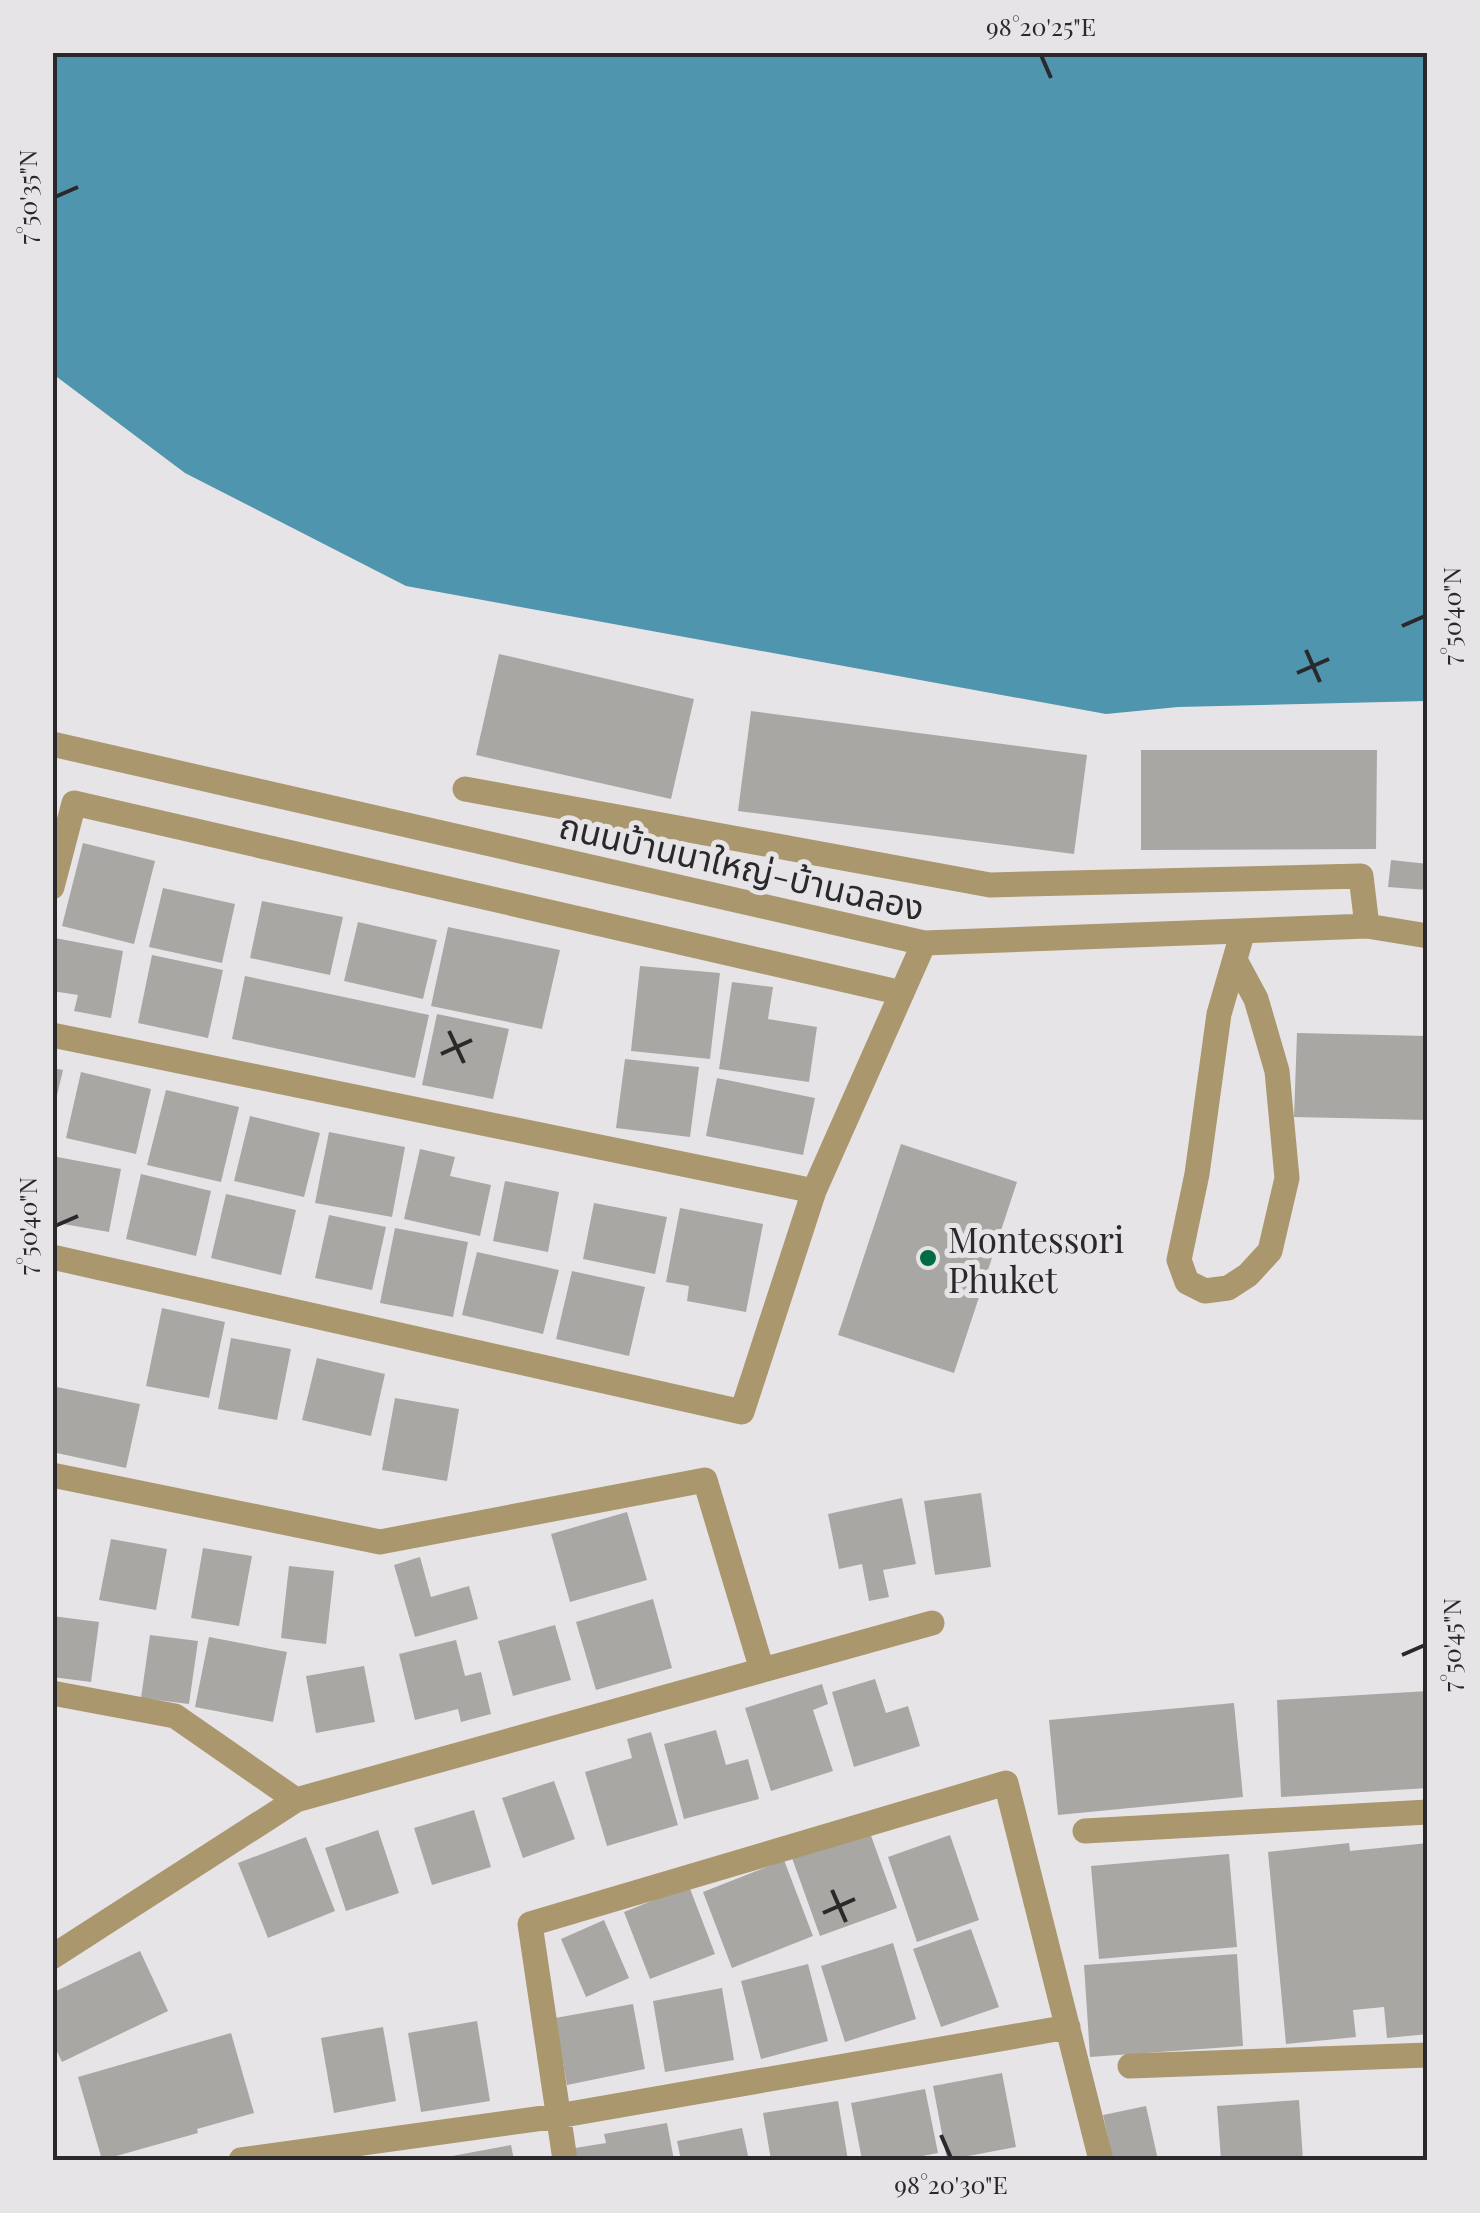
<svg xmlns="http://www.w3.org/2000/svg" width="1480" height="2213" viewBox="0 0 1480 2213" font-family="'Playfair Display','Noto Sans Thai',serif">
<rect width="100%" height="100%" fill="#e7e4e8"/>
<path fill="#4e95ad" d="M52,53h1375v648l-249,6 -72,7 -700,-128 -221,-113 -132,-99z"/>
<path fill="#a9a7a4" d="M499,654l195,45 -23,100 -195,-44z
M751,711l336,44 -13,99 -336,-43z
M1141,750h236l-1,99 -235,1z
M83,843l72,18 -21,83 -72,-18z
M1391,860l37,4v26l-40,-3z
M163,888l72,16 -13,59 -73,-16z
M262,901l81,16 -13,58 -80,-17z
M358,922l79,18 -14,59 -79,-18z
M448,927l112,23 -18,79 -111,-23z
M55,938l68,13 -12,67 -37,-7 4,-16 -26,-4z
M152,955l71,15 -15,68 -70,-15z
M640,966l80,7 -10,86 -79,-8z
M245,976l184,39 -14,63 -183,-39z
M732,982l41,5 -5,32 49,8 -8,55 -90,-13z
M437,1014l72,15 -16,70 -71,-14z
M1297,1033l131,3v84l-134,-3z
M625,1059l74,8 -9,70 -74,-9z
M52,1068l11,2 -9,38h-2z
M81,1072l70,17 -15,65 -70,-16z
M717,1078l98,20 -12,57 -97,-19z
M166,1090l73,17 -18,75 -74,-17z
M250,1116l70,17 -16,64 -70,-16z
M329,1132l76,15 -13,70 -77,-14z
M901,1144l116,38 -63,191 -116,-38z
M420,1149l35,8 -5,19 41,9 -11,51 -76,-17z
M52,1156l69,13 -12,63 -57,-10z
M141,1174l70,17 -15,65 -70,-17z
M505,1181l54,11 -11,60 -55,-11z
M226,1194l70,16 -15,65 -70,-17z
M594,1203l73,14 -12,57 -72,-15z
M680,1208l83,16 -17,88 -59,-11 2,-15 -23,-4z
M329,1215l57,12 -14,63 -57,-12z
M395,1228l73,14 -15,75 -73,-14z
M477,1252l82,18 -16,64 -81,-19z
M572,1271l73,16 -16,69 -73,-17z
M162,1308l63,14 -16,76 -63,-12z
M231,1338l60,11 -14,71 -59,-11z
M317,1358l68,16 -14,62 -69,-16z
M52,1386l88,18 -14,64 -74,-16z
M395,1398l64,11 -12,72 -65,-11z
M981,1493l10,74 -56,8 -11,-74z
M902,1498l14,66 -33,6 6,27 -20,4 -7,-37 -23,5 -11,-55z
M627,1512l20,68 -77,22 -19,-68z
M111,1539l56,10 -11,61 -57,-10z
M203,1548l49,8 -13,70 -48,-8z
M420,1557l11,40 38,-11 9,33 -63,18 -21,-72z
M289,1566l45,5 -8,73 -45,-6z
M653,1599l19,69 -76,22 -20,-68z
M52,1616l47,6 -8,60 -39,-5z
M555,1625l16,55 -58,16 -15,-55z
M150,1635l48,6 -9,63 -48,-6z
M209,1637l78,15 -14,70 -78,-15z
M456,1640l9,36 16,-4 10,42 -30,8 -3,-13 -43,11 -16,-66z
M364,1666l11,56 -59,11 -10,-57z
M875,1679l11,34 22,-7 12,40 -66,21 -22,-75z
M822,1684l6,20 -15,6 20,61 -62,20 -26,-83z
M1428,1691v97l-147,9 -4,-97z
M1234,1703l9,94 -185,18 -9,-95z
M716,1730l10,35 22,-6 11,40 -75,20 -20,-75z
M651,1732l27,93 -71,21 -22,-74 47,-14 -5,-19z
M554,1781l21,58 -52,19 -21,-60z
M474,1810l17,57 -59,18 -18,-57z
M378,1830l21,63 -53,18 -21,-63z
M869,1830l28,78 -77,28 -28,-78z
M950,1835l29,85 -62,22 -29,-85z
M306,1837l29,74 -67,27 -30,-75z
M1349,1843l1,8 78,-8v191l-41,4 -3,-31 -31,3 3,27 -70,7 -18,-192z
M1229,1854l8,93 -138,12 -8,-93z
M784,1860l29,76 -81,32 -29,-76z
M689,1886l26,68 -65,25 -26,-67z
M604,1920l25,58 -43,19 -25,-58z
M971,1929l28,78 -58,20 -28,-78z
M893,1943l23,76 -71,23 -24,-76z
M140,1951l28,60 -106,51 -10,-21v-48z
M1237,1954l6,92 -153,11 -6,-92z
M808,1964l20,77 -67,18 -20,-78z
M722,1988l12,72 -69,12 -12,-71z
M633,2004l12,65 -78,16 -12,-67z
M477,2021l13,80 -69,11 -13,-79z
M383,2027l13,74 -62,12 -13,-75z
M231,2033l23,80 -57,16 1,4 -96,27 -24,-83z
M1002,2073l14,74 -69,13 -14,-74z
M925,2089l13,64 -36,7h-40l-11,-57z
M1299,2100l4,60h-82l-4,-54z
M838,2101l10,59h-77l-8,-47z
M1146,2106l12,54h-45l-10,-45z
M667,2123l7,37h-97l-2,-12 31,-5 -2,-9z
M742,2128l7,32h-68l-4,-19z
M511,2145l3,15h-78v-1z"/>
<g fill="none" stroke-linecap="round" stroke-linejoin="round">
<path stroke="#ab976d" stroke-width="25" d="M52,744l872,199 443,-17 61,10
M465,789l525,96 371,-9 6,50
M52,887l22,-84 828,190
M1235,960l21,39 21,72 10,107 -17,73 -22,24 -20,13 -23,3 -18,-9 -8,-22 18,-86 22,-160 24,-83
M52,1035l762,156
M52,1257l690,155 72,-221 110,-248
M52,1475l328,67 325,-62 57,190
M52,1693l123,23 121,84
M1085,1831l343,-19
M52,1957l244,-157 636,-177
M1130,2066l298,-11
M241,2160l317,-44 510,-89
M565,2160l-35,-236 476,-141 95,377"/>
</g>
<path fill="none" stroke="#2a282a" stroke-width="4" d="M1041,55l10,23M55,197l23,-10M1402,626l23,-10M1306,650l14,32M1297,673l32,-14M449,1031l15,32M441,1054l31,-14M55,1226l23,-10M1402,1655l23,-10M832,1890l14,32M823,1913l32,-14M941,2135l10,23"/>
<circle fill="#006c43" stroke="#e7e4e8" stroke-width="4" cx="928" cy="1258" r="10"/>
<g text-anchor="middle" dominant-baseline="central" stroke-width="10" stroke-linejoin="round" paint-order="stroke">
<g font-size="35" fill="#2a282a" stroke="#e7e4e8">
<text transform="translate(742 865) rotate(13)">ถนนบ้านนาใหญ่-บ้านฉลอง</text>
</g>
<g font-size="35" fill="#2a282a" stroke="#e7e4e8" text-anchor="start">
<text x="948" y="1238">Montessori<tspan x="948" dy="40">Phuket</tspan></text>
</g>
</g>
<rect width="1480" height="2213" fill="none" stroke="#e7e4e8" stroke-width="110"/>
<rect x="55" y="55" width="1370" height="2103" fill="none" stroke="#2a282a" stroke-width="4"/>
<g font-size="25" text-anchor="middle" fill="#2a282a">
<text x="1041" y="36">98°20'25"E</text>
<text transform="translate(28 197) rotate(-90)" y="9">7°50'35"N</text>
<text transform="translate(1452 616) rotate(-90)" y="9">7°50'40"N</text>
<text transform="translate(28 1226) rotate(-90)" y="9">7°50'40"N</text>
<text transform="translate(1452 1645) rotate(-90)" y="9">7°50'45"N</text>
<text x="951" y="2194">98°20'30"E</text>
</g>
</svg>
